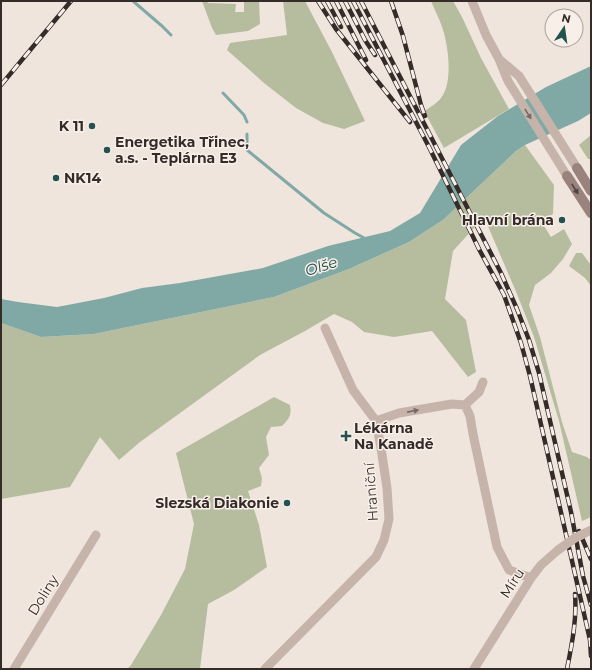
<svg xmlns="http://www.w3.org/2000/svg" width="592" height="670" viewBox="0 0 592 670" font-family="Montserrat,sans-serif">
<rect width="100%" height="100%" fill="#efe5dd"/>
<path fill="#b6bd9f" d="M202,1h5l1,2 28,1 -1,8h9v-11h15l1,23 -12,7 -32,4 -4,-7z
M283,1h22l27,51 33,69 -21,8 -21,-6 -27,-15 -32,-25 -37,-33 3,-7 57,-8z
M431,1h22l9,16 19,41 28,51 -65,39 -20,-37c7,-4 15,-9 19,-16 10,-17 5,-53 -2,-71 -3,-8 -7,-15 -10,-23z
M591,135v24h-3l-9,-14z
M525,145l29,40 -1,29 -12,7 10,16 13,-8 8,15 -9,15 -12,14 -16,12 -6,20 11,32 22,85 10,30 15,5 4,3v57l-9,4 -23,-100 -25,-84 -17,-43 -33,-77 -31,34 -8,48 21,21 10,52 -8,5 -36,-46 -38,6 -30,-5 -12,-10 -18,-8 -29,17 -45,24 -120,87 -21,18 -19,-23 -30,50 -69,12v-176l40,14 53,-3 180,-37 75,-28 60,-27 34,-22 73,-69z
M576,253h6l9,12v21l-6,-8 -16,-12z
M274,397l16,8c2,10 -1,14 -8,21l-11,1 -5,10 3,18 -10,13 3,10 -1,8 -13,5 11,34 8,42 -33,23 -26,14 -8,65h-73l4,-4 30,-50 24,-46 9,-45 -18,-71z"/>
<path fill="#80a9a6" d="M591,66v47l-13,8 -53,24 -9,6 -73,69 -34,22 -60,27 -75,28 -180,37 -53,3 -40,-14v-24l17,3 39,5 47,-9 38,-10 38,-5 83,-15 65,-22 62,-15 30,-18 41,-68 37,-29 48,-29z"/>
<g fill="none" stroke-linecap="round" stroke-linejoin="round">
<path stroke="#80a9a6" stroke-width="3" d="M133,1l29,25 9,9
M223,93l21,22 3,7
M247,134v16l77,63 31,20 11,6"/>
<path stroke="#c6b4ab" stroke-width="9" d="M472,1l14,34 13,24 9,22 59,95
M500,60l19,16 58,92
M465,405l14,-13 4,-10
M376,421l23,-8 53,-9 13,1 5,11 3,18 24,113 12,23 22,8
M14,669l82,-134
M265,669l111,-112 8,-17 5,-21 -2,-31 -6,-40 -5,-27 -23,-31 -28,-62
M474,669l57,-91 10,-13 17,-15"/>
<path stroke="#9a837c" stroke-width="10" d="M577,168l14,23
M567,176l24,37"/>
<g stroke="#352b29" stroke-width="4.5">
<path id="rail" d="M318,1l18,28 74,93
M327,1l14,26
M336,1l30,59
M345,1l20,39 10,15
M353,1l76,146 51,104 24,44 17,48 9,33 60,264 1,16
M361,1l140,272 16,36 12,31 10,33 32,139 12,64 8,29
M391,1l12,35 18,69 4,11
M1,85l70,-84
M579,531l12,28
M567,669c5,-25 10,-50 8,-75"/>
</g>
<use href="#rail" stroke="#f8efe9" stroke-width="3" stroke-dasharray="9" stroke-linecap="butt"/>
<path stroke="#c6b4ab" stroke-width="9" d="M558,550l17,-12 16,-8"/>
</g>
<defs><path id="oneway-solid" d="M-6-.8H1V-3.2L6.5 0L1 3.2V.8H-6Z"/></defs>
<g fill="#766964">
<use href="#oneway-solid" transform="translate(528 114) rotate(58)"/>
<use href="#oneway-solid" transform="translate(413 411) rotate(-11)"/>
</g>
<use fill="#4e413e" href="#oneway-solid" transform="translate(575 189) rotate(58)"/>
<g fill="#23524f" stroke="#f8efe9" stroke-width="1.5">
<circle cx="92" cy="126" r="4"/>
<circle cx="107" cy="150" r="4"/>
<circle cx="56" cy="178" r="4"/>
<circle cx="562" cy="220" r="4"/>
<path d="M344 430h4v4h4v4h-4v4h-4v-4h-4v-4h4z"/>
<circle cx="287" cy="503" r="4"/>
</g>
<g text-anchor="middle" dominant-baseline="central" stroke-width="3" stroke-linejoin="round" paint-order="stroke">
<g font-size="14" font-weight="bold" fill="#352b29" stroke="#f8efe9" text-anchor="end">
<text x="84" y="126">K 11</text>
<text x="115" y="142" text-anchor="start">Energetika Třinec,<tspan x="115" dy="16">a.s. - Teplárna E3</tspan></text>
<text x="64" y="178" text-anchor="start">NK14</text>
<text x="554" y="220">Hlavní brána</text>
<text x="354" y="428" text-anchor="start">Lékárna<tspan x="354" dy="16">Na Kanadě</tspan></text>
<text x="279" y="503">Slezská Diakonie</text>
</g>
<g font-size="14" fill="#352b29" stroke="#f8efe9">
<text transform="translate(371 492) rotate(-94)">Hraniční</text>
<text transform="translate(512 583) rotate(-57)">Míru</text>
<text transform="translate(43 595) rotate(-58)">Doliny</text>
</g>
<g font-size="15" font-style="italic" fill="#23524f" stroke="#f8efe9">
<text transform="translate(321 266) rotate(-18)">Olše</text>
</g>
</g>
<rect width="592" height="670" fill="none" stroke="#352b29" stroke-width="4"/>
<g transform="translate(564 28) rotate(13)"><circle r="19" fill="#f8efe9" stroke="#aaa19c"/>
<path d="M0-3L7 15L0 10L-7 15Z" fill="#23524f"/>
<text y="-6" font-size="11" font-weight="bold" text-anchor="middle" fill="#352b29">N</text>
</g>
</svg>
